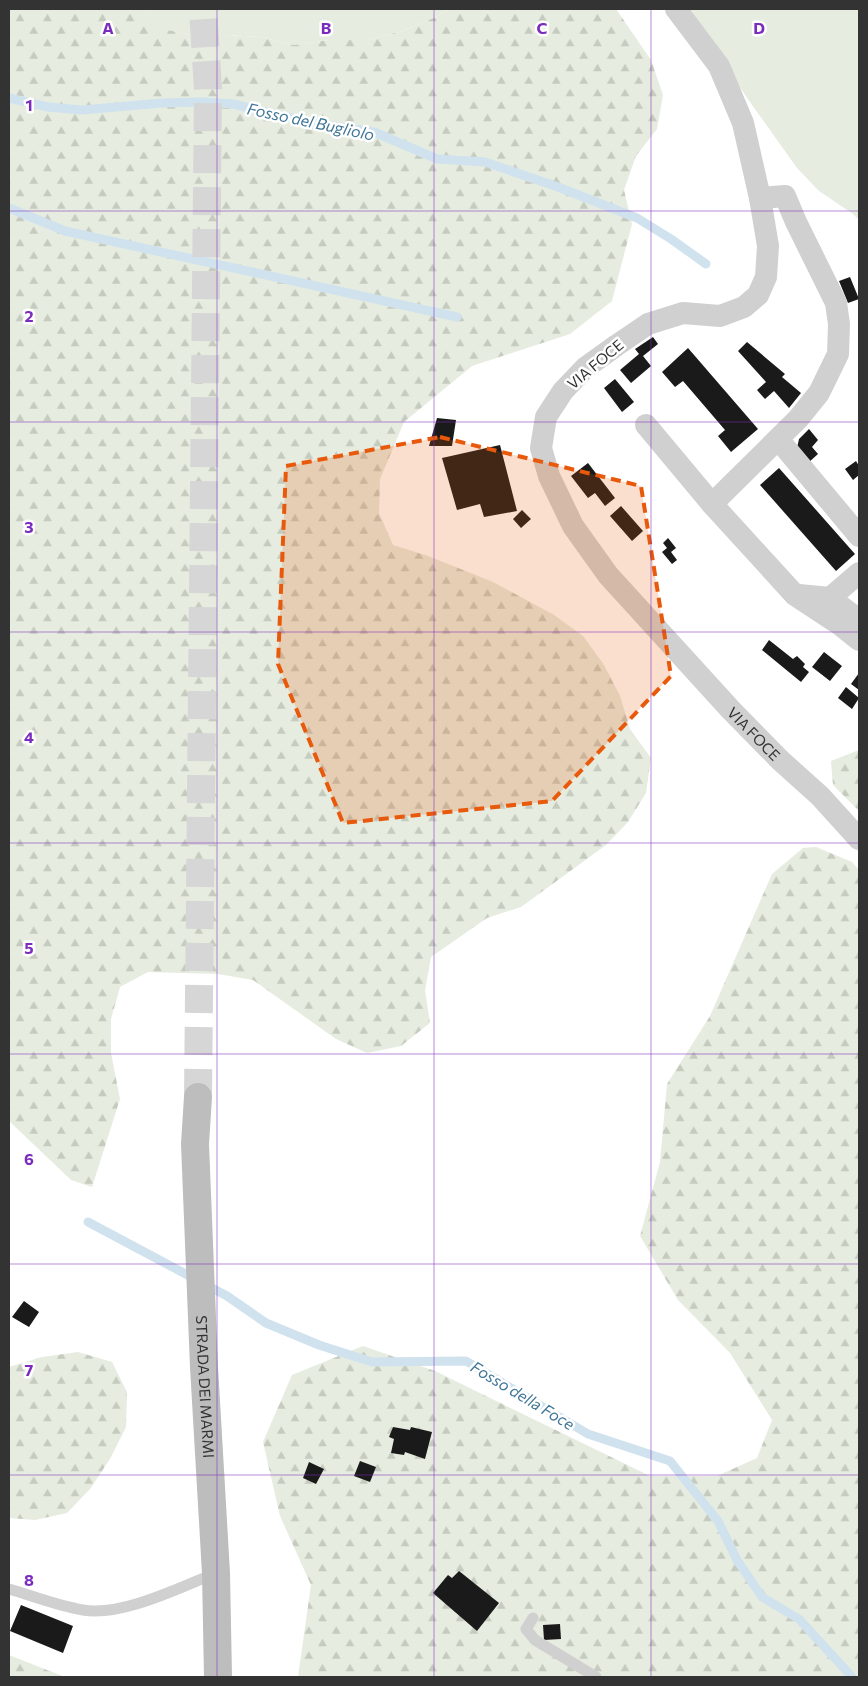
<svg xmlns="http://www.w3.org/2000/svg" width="868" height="1686" viewBox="0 0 868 1686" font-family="Commissioner,sans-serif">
<defs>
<pattern id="forest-firs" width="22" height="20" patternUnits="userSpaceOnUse" patternTransform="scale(1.25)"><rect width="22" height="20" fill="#e6ecdf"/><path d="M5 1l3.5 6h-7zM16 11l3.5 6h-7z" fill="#c6cbc0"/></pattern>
</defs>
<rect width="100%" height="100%" fill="#fff"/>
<path fill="#e6ecdf" d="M143,9h306l-13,8 -34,14 -34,9h-39l-35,5 -34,-8 -34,-2h-34l-35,-7z
M687,9h172v211l-6,-6 -34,-23 -22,-23 -47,-66z"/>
<path fill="url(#forest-firs)" d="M9,9h134l15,19 34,7h34l34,2 34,8 35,-5h39l34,-9 34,-14 13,-8h167l35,51 12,35 -6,34 -21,27 -12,34 8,34 -20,77 -42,33 -98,32 -68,56 -24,57 -1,34 14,32 35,11 65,26 61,33 29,21 21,29 16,31 10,33 21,29 -5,35 -18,29 -22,23 -85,62 -34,11 -56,39 -6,33 5,33 -29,23 -34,7 -31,-14 -83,-59 -35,-6 -70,-2 -28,15 -9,32v34l9,46 -28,88 -21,-7 -62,-59z
M859,750v61l-26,-26 -2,-24z
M816,847l36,15 7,8v807h-561l13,-92 -31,-69 -17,-74 29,-67 71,-29 72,25 215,105h67l40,-18 15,-38 -42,-67 -52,-53 -38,-64 20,-74 7,-78 43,-68 62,-142 31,-26z
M78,1352l34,10 15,30 -1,35 -16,32 -20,30 -23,24 -32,7 -26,-2v-151l33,-10z
M9,1655l56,22h-56z"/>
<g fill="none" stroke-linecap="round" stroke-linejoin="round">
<path stroke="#cfe2ee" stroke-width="9" d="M9,98l39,9 34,3 80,-7 40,-1 31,2 79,19 62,9 63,27 48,3 73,25 56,22 23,9 34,21 35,25
M9,208l56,23 392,86
M88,1222l139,74 39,27 53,22 53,17 94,-1 122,73 82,27 48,60 19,39 25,37 37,22 53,58"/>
</g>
<path fill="#1a1a1a" d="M850,277l9,22 -11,4 -9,-22z
M653,337l5,7 -15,12 8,10 -20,17 -11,-13 19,-16 -4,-5z
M747,342l38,32 -3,3 19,16 -12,15 -15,-17 -9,8 -8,-9 9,-8 -28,-31z
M688,348l70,81 -27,23 -13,-16 7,-6 -42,-49 -8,6 -13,-15z
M615,379l19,23 -12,10 -18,-24z
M437,418l19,2 -4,26h-23z
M809,429l9,11 -6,7 6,7 -10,9 -11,-15 2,-9z
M500,445l17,66 -33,6 -4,-13 -23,6 -15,-52z
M856,461l3,5v9l-6,5 -8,-11z
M588,463l27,35 -10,8 -10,-13 -7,5 -17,-22z
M779,468l76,86 -19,17 -76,-86z
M621,506l22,25 -11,10 -22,-25z
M522,510l9,9 -10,9 -8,-9z
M668,538l8,10 -5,4 6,8 -5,4 -10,-12 5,-4 -4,-5z
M769,640l24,19 4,-3 8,8 -2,3 6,5 -8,10 -39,-32z
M824,652l18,14 -12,15 -18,-14z
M859,673v17l-8,-6z
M846,687l13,11 -7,11 -14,-11z
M24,1301l15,11 -10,15 -17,-10z
M393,1427l17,3 1,-3 21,5 -7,27 -20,-7 -1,3 -13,-2 3,-14 -5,-2z
M360,1461l16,6 -6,15 -16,-6z
M309,1462l15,7 -8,15 -13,-6z
M459,1571l40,32 -22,28 -44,-38 15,-18 4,3z
M21,1605l52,21 -10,27 -53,-22z
M560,1624l1,15 -17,1 -1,-15z"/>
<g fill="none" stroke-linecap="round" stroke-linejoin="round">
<path stroke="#d6d6d6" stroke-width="28" stroke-dasharray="28 14" stroke-linecap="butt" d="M198,1097l10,-1008 -5,-80"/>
<path stroke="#d0d0d0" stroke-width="11" d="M9,1589c24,7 49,17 74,21 38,7 98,-23 133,-37
M533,1618l-7,11 9,11 61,37"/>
<g stroke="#d0d0d0" stroke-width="22">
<path id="s1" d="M676,9l43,57 24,57 17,75 8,48 -2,31 -8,18 -14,12 -24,9 -37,-3 -35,11 -31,21 -32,23 -22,23 -17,26 -5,31 8,28 24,50 35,49 122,134 50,51 40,36 39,43"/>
<path d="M646,425l66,79 83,91 44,29 20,16"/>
<path d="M778,439l81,97"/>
<path d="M712,504l86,-85 21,-26 19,-39 1,-30 -3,-21 -40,-81 -11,-26 -25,2"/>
<path d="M799,595l31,3 29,22"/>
<path d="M830,598l29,-25"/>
</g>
<path stroke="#bdbdbd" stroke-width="28" id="s2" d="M198,1097l-3,47 9,223 12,206 2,104"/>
</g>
<path fill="#e8590c" fill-opacity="0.2" stroke="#e8590c" stroke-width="4" stroke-dasharray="10 6" stroke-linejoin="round" d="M440,437l201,49 30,190 -119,125 -209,22 -65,-159 8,-198z"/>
<path fill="none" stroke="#7b2cbf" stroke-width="1" stroke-opacity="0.55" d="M217,9v1668M434,9v1668M651,9v1668M9,211h850M9,422h850M9,632h850M9,843h850M9,1054h850M9,1264h850M9,1475h850"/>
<g text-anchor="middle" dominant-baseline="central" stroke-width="5" stroke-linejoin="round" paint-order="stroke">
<g font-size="15" fill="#333" stroke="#fff">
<text transform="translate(595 364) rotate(-40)">VIA FOCE</text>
<text stroke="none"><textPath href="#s1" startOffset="959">VIA FOCE</textPath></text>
<text stroke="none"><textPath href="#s2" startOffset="290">STRADA DEI MARMI</textPath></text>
</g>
<g font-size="16" font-style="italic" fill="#3f7597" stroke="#fff">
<text transform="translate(311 121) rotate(12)">Fosso del Bugliolo</text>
<text transform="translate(523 1395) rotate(31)">Fosso della Foce</text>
</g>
</g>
<g font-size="16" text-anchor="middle" font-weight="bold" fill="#7b2cbf" stroke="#fff" stroke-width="5" stroke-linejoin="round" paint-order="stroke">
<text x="108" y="34">A</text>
<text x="326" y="34">B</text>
<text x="542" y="34">C</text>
<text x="759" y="34">D</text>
<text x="29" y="111">1</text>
<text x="29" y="322">2</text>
<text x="29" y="533">3</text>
<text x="29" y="743">4</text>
<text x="29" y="954">5</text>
<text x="29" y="1165">6</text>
<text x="29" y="1376">7</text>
<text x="29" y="1586">8</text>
</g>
<rect width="868" height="1686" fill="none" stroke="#333333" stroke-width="20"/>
</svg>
